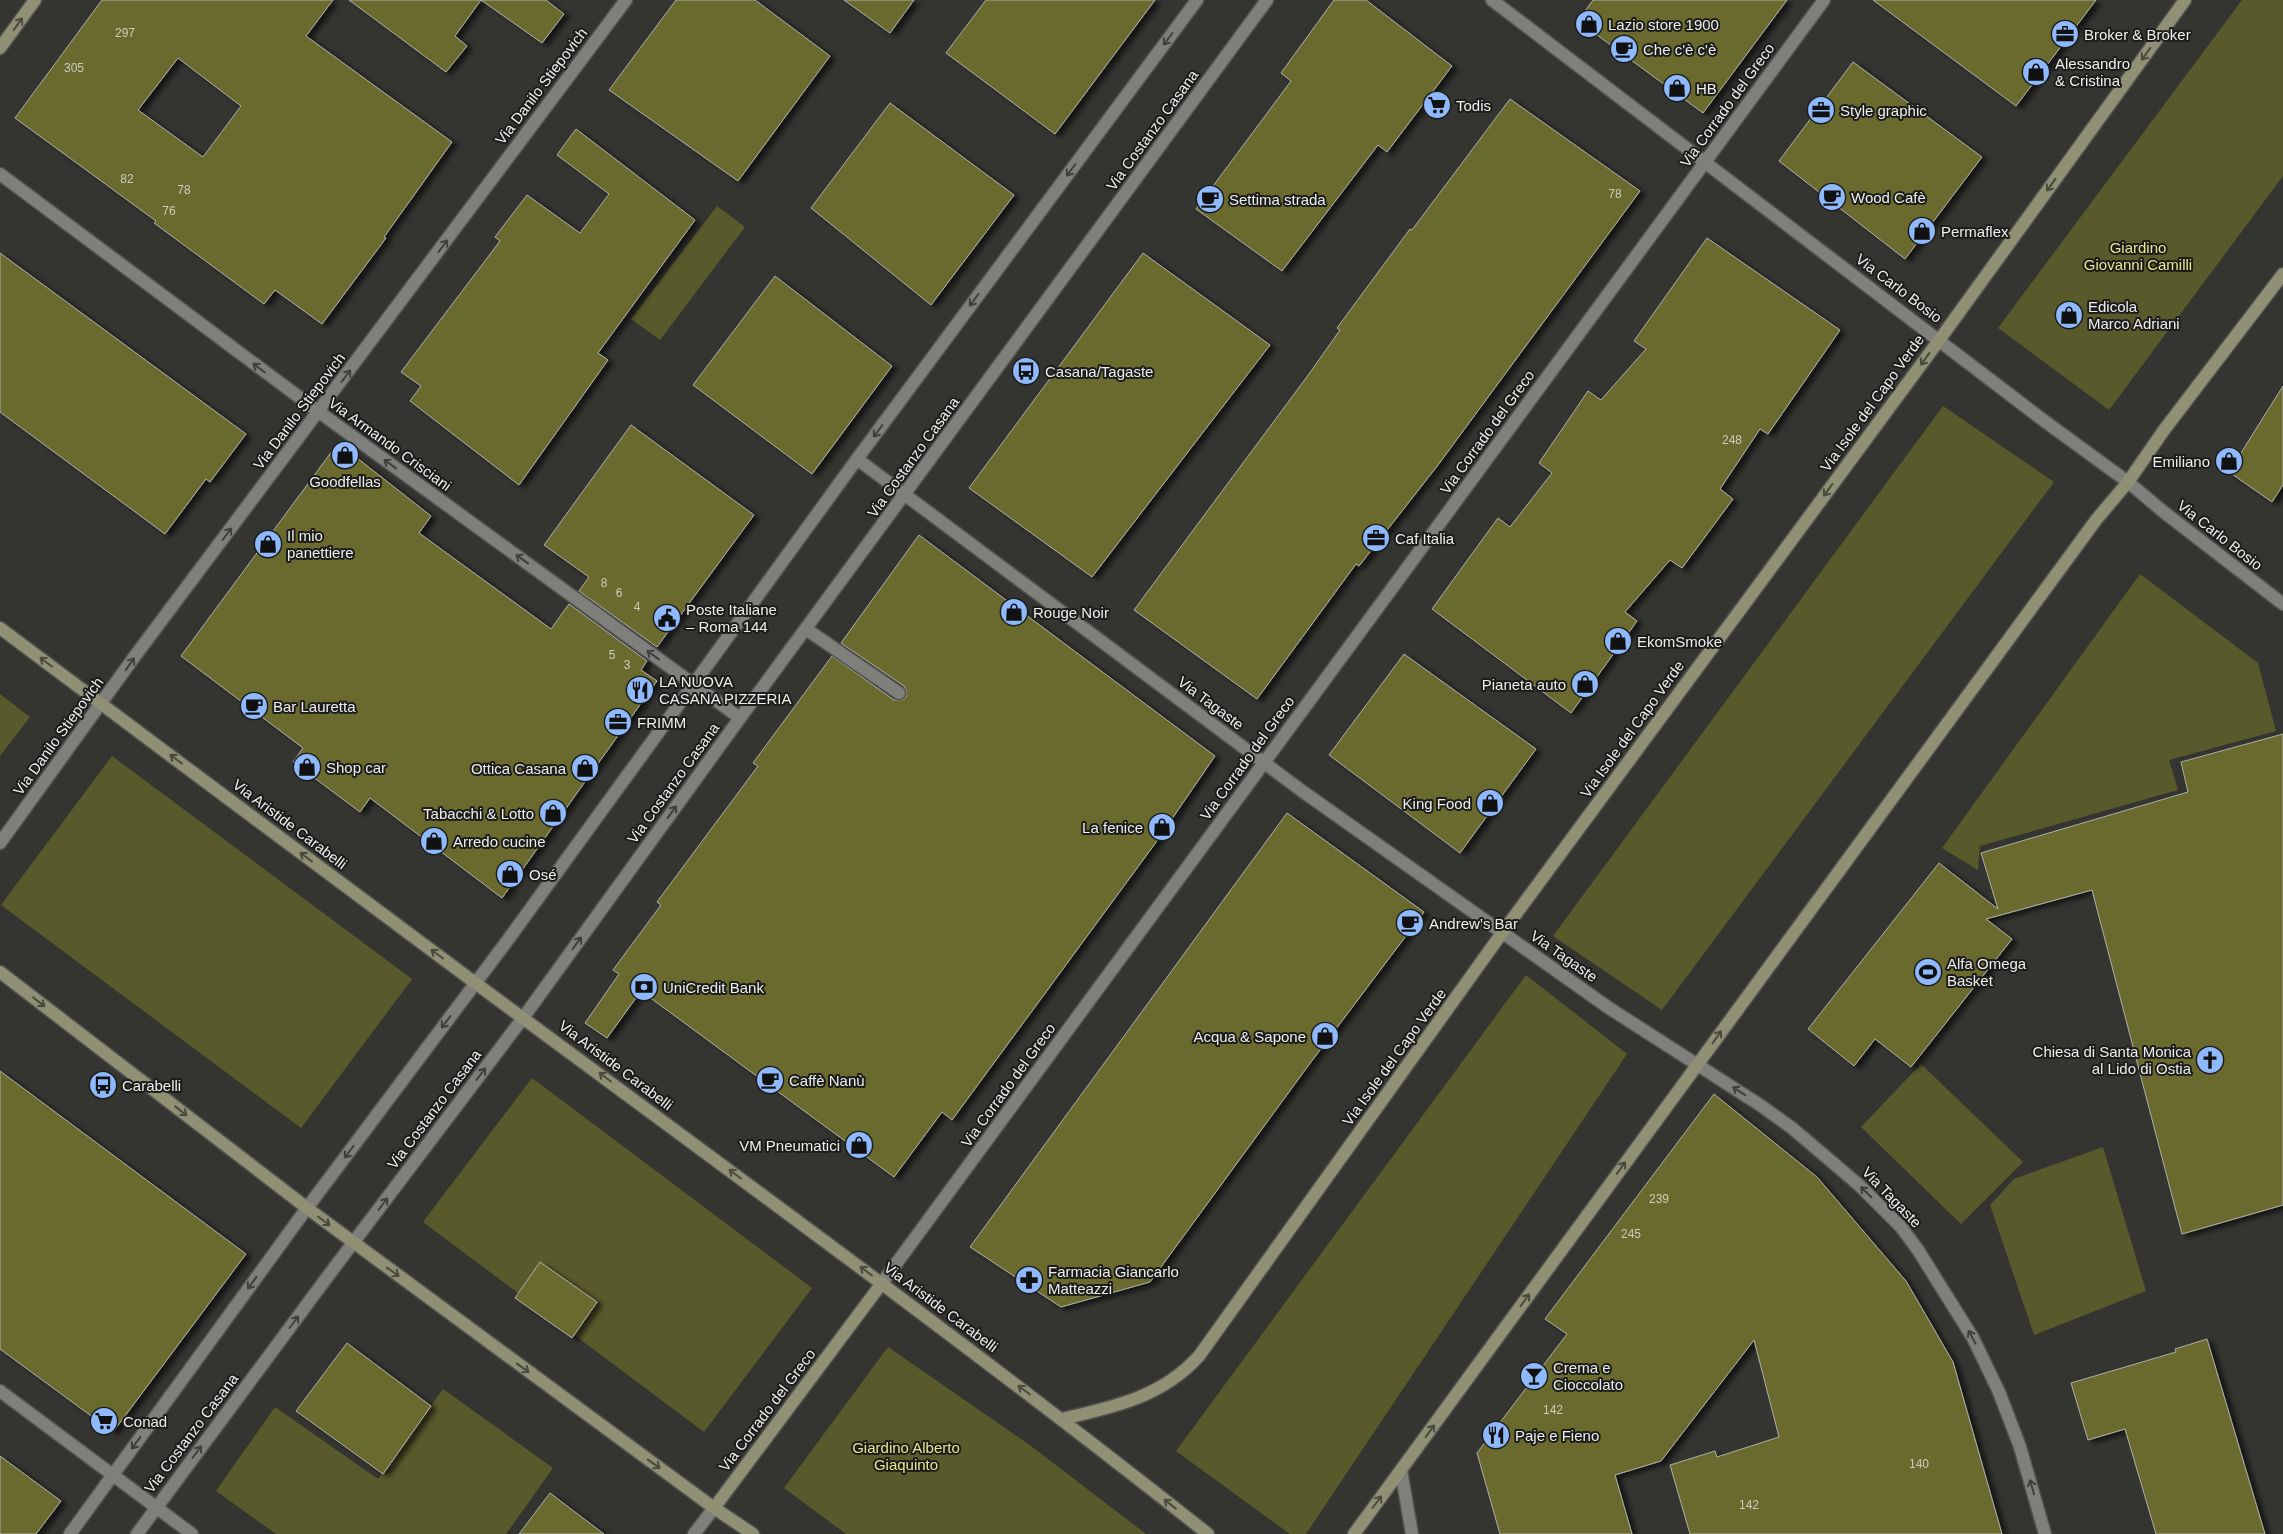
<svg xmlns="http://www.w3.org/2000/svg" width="2283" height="1534" viewBox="0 0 2283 1534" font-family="Arial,sans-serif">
<defs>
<filter id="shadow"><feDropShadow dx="5.5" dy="3" stdDeviation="2.5" flood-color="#0009"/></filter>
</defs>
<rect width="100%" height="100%" fill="#343531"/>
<path fill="#595a2c" d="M2242,0h41v176l-174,234 -111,-82z
M717,206l28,21 -85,113 -29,-21z
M1943,406l111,76 -392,528 -109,-74z
M2140,574l118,89 18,68 -107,29 9,30 -198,56 -2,24 -36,-22z
M0,694l30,23 -30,39z
M112,756l300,223 -111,149 -300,-223z
M1526,975l101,79 -321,480h-16l-114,-83z
M1921,1064l102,98 -62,62 -100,-97z
M532,1078l280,210 -108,144 -281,-210z
M2103,1147l43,144 -112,44 -44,-130 24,-26z
M888,1347l143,99 115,88h-300l-62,-46z
M443,1389l110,79 -47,66h-230l-60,-43 59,-84 103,72z"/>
<path fill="#6a6b2f" stroke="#aeaeaa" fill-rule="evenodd" filter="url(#shadow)" d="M102,0h231l-27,36 146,106 -68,95 2,1 -64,86 -47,-34 -11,14 -110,-81 2,-2 -141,-103zM178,58l63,48 -38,51 -65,-47z
M349,0h197l18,14 -22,29 -61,-43 -26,36 12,10 -21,26z
M676,0h79l75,56 -92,125 -129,-91z
M844,0h70l-24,33z
M986,0h169l-100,134 -109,-81z
M1334,0h32l86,66 -65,86 -9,-7 -96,126 -86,-62 95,-128 -10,-8z
M1593,0h194l-84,113 -125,-92z
M1873,0h223l-80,106z
M1853,62l129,95 -77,102 -126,-98z
M1510,99l130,92 -202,274 -79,101 -3,-2 -99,135 -123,-89 175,-236 31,-44 -3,-2 73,-99 2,1z
M890,103l124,92 -83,110 -120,-97z
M576,129l119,91 -97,133 10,7 -89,125 -109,-84 11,-15 -20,-14 99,-131 -5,-4 32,-42 53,38 29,-39 -52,-39z
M1707,238l133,92 -72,104 -8,-5 -40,60 13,10 -51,69 -12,-8 -45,52 12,9 -66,92 -139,-104 66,-91 12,9 42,-54 -13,-10 49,-72 13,9 45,-51 -12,-8z
M0,253l246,181 -36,48 -4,-3 -41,55 -165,-122z
M1143,253l127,92 -178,232 -123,-89z
M775,276l117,90 -80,108 -119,-89z
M2283,386v99l-11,17 -43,-30z
M631,425l123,90 -97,132 -78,-56 10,-14 -45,-32z
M338,443l93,73 -12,17 132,96 18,-25 78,57 -6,9 16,11 -155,217 -132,-100 -10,14 -67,-50 10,-14 -122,-92z
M919,535l296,221 -61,89 -202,275 -10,-8 -48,65 -253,-186 -34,47 -22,-15 34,-49 -6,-4 48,-65 -4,-3 101,-136 -5,-3 79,-107 62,44h8l4,-3v-7l-2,-4 -63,-43z
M1404,654l132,95 -76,104 -131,-98z
M2283,734v471l-101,29 -90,-344 -106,29 26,20 -101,128 -36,-28 -21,27 -46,-37 131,-166 59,46 -17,-56 207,-61 -7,-30z
M1287,813l137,99 -116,154 -158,216 -89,25 -91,-60z
M0,1071l246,183 -133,178 -113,-83z
M1714,1094l103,83 89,104 47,81 49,172h-312l-20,-69 45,-14 2,6 62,-20 -25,-97 -93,121 -46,14 17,59h-132l-23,-81 90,-119 -22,-15z
M540,1262l57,40 -25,36 -57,-40z
M2207,1339l58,195h-109l-31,-105 -37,11 -17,-57 105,-31 -1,-3z
M347,1343l84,63 -48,68 -87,-63z
M0,1456l61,45 -25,33h-36z
M550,1493l54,41h-85z"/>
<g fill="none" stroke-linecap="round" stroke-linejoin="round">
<g stroke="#525250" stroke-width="15">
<path id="lane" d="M806,629l93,64"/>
</g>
<g stroke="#525250" stroke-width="15">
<path id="street" d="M1492,0l551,420 85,62 37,31 118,91
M0,174l319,238 421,306
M857,459l445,332 307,217 151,97 32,23 67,57 42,42 17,23 55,88 26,54 21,55 25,87
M0,843l135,-187 491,-656
M882,1283l942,-1283
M0,1391l192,143
M1401,1470l11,64
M70,1534l237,-326 203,-271 347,-478 340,-459
M137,1534l194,-262 192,-254 217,-300 527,-718
M694,1534l20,-26"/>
</g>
<g stroke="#525250" stroke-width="15">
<path id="secondary" d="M0,48l35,-48
M0,628c158,118 315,237 474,354 246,182 494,362 734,552
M0,972l307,236 407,300 39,26
M1062,1419c52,-12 100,-22 137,-63l303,-423 438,-594 245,-339
M714,1508l168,-225
M1354,1534l742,-1014 32,-38 36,-52 119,-156"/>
</g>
<use href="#lane" stroke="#7f7f7b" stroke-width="12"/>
<use href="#street" stroke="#7f7f7b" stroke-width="12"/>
<use href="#secondary" stroke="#8f9074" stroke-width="12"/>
</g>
<defs><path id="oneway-shaft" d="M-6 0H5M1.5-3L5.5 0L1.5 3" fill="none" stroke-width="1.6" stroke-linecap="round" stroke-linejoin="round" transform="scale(1.25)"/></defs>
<g stroke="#4a4a3e">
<use href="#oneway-shaft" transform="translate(18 24) rotate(-54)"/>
<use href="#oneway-shaft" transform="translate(2146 54) rotate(126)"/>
<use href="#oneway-shaft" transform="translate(2051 185) rotate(126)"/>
<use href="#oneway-shaft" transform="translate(1925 359) rotate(126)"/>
<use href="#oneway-shaft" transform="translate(1828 490) rotate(126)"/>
<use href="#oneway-shaft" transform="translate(46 662) rotate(-143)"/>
<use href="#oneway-shaft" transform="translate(176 759) rotate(-143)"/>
<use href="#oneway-shaft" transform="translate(306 857) rotate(-143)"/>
<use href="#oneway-shaft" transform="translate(437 954) rotate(-143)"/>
<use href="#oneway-shaft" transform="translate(39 1002) rotate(38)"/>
<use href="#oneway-shaft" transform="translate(1717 1037) rotate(-55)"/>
<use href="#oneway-shaft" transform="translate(605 1077) rotate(-143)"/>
<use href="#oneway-shaft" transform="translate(181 1111) rotate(38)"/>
<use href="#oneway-shaft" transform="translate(1621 1168) rotate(-54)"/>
<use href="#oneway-shaft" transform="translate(735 1174) rotate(-143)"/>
<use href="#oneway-shaft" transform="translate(324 1221) rotate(37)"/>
<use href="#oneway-shaft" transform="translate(866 1271) rotate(-143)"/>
<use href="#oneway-shaft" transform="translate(393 1272) rotate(36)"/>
<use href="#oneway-shaft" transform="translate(1525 1300) rotate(-54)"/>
<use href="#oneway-shaft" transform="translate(523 1368) rotate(36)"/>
<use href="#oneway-shaft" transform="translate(1024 1390) rotate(-143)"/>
<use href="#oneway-shaft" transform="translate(1430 1431) rotate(-54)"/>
<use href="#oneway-shaft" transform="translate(654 1464) rotate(36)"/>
<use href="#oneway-shaft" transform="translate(1377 1502) rotate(-53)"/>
<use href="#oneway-shaft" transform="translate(1170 1504) rotate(-142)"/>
</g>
<g stroke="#3f3f3c">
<use href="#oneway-shaft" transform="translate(1168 39) rotate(127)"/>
<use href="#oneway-shaft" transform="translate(1071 170) rotate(127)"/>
<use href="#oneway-shaft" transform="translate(443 246) rotate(-53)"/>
<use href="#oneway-shaft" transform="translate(974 300) rotate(127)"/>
<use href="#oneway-shaft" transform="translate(259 368) rotate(-143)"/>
<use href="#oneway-shaft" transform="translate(346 376) rotate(-53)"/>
<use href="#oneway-shaft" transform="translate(878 431) rotate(127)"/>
<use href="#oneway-shaft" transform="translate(390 464) rotate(-144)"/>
<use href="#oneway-shaft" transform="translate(227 534) rotate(-53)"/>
<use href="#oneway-shaft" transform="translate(522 559) rotate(-144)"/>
<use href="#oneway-shaft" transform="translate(653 655) rotate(-144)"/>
<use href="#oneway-shaft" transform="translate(130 664) rotate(-55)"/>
<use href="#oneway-shaft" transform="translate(672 812) rotate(-54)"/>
<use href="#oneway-shaft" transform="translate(577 943) rotate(-54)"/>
<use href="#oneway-shaft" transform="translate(446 1022) rotate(127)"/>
<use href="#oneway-shaft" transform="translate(481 1074) rotate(-53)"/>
<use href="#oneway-shaft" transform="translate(1739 1091) rotate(-147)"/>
<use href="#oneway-shaft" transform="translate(349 1152) rotate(127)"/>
<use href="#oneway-shaft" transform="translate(1866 1192) rotate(-136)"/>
<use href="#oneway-shaft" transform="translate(383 1204) rotate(-53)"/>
<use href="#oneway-shaft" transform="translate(252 1283) rotate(126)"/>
<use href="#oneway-shaft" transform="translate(294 1322) rotate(-53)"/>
<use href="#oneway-shaft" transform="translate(1972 1337) rotate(-118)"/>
<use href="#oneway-shaft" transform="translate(136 1443) rotate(126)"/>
<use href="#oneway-shaft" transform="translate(197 1452) rotate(-53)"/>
<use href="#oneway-shaft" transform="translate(2032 1487) rotate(-106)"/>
</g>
<defs>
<g id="shop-disc" transform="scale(1.4375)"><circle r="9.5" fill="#8eb9fd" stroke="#1c1c1a"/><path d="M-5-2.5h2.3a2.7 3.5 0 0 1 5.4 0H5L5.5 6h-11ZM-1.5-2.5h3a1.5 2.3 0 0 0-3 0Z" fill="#111"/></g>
<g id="office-disc" transform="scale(1.4375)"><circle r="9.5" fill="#8eb9fd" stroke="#1c1c1a"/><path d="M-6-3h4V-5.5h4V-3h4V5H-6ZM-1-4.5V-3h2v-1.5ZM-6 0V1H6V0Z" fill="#111"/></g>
<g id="cafe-disc" transform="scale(1.4375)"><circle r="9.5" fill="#8eb9fd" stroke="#1c1c1a"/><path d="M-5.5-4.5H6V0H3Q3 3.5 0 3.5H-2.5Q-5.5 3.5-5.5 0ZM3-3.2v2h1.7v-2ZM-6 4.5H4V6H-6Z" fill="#111"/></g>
<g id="supermarket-disc" transform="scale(1.4375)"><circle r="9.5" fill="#8eb9fd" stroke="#1c1c1a"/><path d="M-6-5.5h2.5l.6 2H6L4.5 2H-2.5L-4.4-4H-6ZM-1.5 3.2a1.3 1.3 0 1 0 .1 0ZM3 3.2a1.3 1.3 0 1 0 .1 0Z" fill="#111"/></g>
<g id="bus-disc" transform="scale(1.4375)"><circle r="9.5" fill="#8eb9fd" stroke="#1c1c1a"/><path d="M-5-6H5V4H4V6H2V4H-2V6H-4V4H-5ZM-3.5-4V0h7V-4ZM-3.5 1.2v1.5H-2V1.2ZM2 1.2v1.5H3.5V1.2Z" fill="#111"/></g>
<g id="civic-disc" transform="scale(1.4375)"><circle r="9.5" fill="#8eb9fd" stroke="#1c1c1a"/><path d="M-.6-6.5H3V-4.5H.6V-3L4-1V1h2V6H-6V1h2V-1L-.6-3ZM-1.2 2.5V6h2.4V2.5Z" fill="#111"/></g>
<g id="restaurant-disc" transform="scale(1.4375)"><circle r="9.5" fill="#8eb9fd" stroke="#1c1c1a"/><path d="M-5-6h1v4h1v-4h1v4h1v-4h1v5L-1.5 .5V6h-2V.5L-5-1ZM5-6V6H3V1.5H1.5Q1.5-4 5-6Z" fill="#111"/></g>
<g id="stadium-disc" transform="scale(1.4375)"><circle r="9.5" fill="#8eb9fd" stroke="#1c1c1a"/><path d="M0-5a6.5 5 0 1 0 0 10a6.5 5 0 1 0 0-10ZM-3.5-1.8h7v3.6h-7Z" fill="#111"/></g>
<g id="bank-disc" transform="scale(1.4375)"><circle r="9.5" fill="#8eb9fd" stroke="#1c1c1a"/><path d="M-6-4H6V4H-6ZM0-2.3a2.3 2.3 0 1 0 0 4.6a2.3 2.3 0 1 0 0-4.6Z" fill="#111"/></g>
<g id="church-disc" transform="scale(1.4375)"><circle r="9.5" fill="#8eb9fd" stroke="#1c1c1a"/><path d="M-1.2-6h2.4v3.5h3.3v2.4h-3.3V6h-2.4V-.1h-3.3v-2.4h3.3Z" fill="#111"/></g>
<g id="pharmacy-disc" transform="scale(1.4375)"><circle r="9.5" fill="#8eb9fd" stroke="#1c1c1a"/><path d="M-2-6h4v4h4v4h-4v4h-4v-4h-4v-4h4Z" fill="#111"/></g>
<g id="bar-disc" transform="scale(1.4375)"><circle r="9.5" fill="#8eb9fd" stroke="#1c1c1a"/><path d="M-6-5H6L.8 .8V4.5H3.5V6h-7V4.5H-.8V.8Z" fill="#111"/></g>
</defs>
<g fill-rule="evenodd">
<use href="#shop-disc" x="1589" y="24"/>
<use href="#office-disc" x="2065" y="34"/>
<use href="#cafe-disc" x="1624" y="49"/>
<use href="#shop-disc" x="2036" y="72"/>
<use href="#shop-disc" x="1677" y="88"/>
<use href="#supermarket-disc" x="1437" y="105"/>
<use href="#office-disc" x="1821" y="110"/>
<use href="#cafe-disc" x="1832" y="197"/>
<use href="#cafe-disc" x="1210" y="199"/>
<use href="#shop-disc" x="1922" y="231"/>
<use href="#shop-disc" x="2069" y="315"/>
<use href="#bus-disc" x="1026" y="371"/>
<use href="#shop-disc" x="345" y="455"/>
<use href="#shop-disc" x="2229" y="461"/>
<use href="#office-disc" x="1376" y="538"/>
<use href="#shop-disc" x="268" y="544"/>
<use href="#shop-disc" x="1014" y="612"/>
<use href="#civic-disc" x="667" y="618"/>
<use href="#shop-disc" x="1618" y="641"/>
<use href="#shop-disc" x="1585" y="684"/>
<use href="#restaurant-disc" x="640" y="690"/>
<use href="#cafe-disc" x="254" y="706"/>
<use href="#office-disc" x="618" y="722"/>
<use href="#shop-disc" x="307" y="767"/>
<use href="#shop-disc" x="585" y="768"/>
<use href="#shop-disc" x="1490" y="803"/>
<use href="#shop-disc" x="553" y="813"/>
<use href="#shop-disc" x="1162" y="827"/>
<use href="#shop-disc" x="434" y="841"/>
<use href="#shop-disc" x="510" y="874"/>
<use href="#cafe-disc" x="1410" y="923"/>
<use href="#stadium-disc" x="1928" y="972"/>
<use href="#bank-disc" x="644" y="987"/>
<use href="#shop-disc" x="1325" y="1036"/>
<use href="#church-disc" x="2210" y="1060"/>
<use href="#cafe-disc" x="770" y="1080"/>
<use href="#bus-disc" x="103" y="1085"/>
<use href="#shop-disc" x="859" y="1145"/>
<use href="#pharmacy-disc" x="1029" y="1280"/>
<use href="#bar-disc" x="1534" y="1376"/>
<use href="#supermarket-disc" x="104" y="1421"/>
<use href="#restaurant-disc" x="1496" y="1435"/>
</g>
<g text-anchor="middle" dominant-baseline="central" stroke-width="4" stroke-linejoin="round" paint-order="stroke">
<g font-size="12" fill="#ccccbc">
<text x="125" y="33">297</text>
<text x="74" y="68">305</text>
<text x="127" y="179">82</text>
<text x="184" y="190">78</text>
<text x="1615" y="194">78</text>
<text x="169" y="211">76</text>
<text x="1732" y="440">248</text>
<text x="604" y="583">8</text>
<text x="619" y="593">6</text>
<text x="637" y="607">4</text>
<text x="612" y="655">5</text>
<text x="627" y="665">3</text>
<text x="1659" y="1199">239</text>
<text x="1631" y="1234">245</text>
<text x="1553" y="1410">142</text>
<text x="1919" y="1464">140</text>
<text x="1749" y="1505">142</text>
</g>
<g font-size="15" fill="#ededeb" stroke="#1c1c1a" text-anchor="start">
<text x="1608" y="24">Lazio store 1900</text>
<text x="2084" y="34">Broker &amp; Broker</text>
<text x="1643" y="49">Che c'è c'è</text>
<text x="2055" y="63">Alessandro<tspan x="2055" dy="17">&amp; Cristina</tspan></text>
<text x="1696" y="88">HB</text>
<text x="1456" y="105">Todis</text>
<text x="1840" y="110">Style graphic</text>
<text x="1851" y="197">Wood Cafè</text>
<text x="1229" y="199">Settima strada</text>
<text x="1941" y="231">Permaflex</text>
<text x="2088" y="306">Edicola<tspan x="2088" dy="17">Marco Adriani</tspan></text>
<text x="1045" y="371">Casana/Tagaste</text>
<text x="2210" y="461" text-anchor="end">Emiliano</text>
<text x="345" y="481" text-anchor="middle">Goodfellas</text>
<text x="287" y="535">Il mio<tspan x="287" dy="17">panettiere</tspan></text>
<text x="1395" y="538">Caf Italia</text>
<text x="686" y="609">Poste Italiane<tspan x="686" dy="17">– Roma 144</tspan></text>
<text x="1033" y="612">Rouge Noir</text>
<text x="1637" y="641">EkomSmoke</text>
<text x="659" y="681">LA NUOVA<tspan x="659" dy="17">CASANA PIZZERIA</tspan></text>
<text x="1566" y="684" text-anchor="end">Pianeta auto</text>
<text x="273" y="706">Bar Lauretta</text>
<text x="637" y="722">FRIMM</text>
<text x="326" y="767">Shop car</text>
<text x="566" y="768" text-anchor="end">Ottica Casana</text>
<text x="1471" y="803" text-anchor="end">King Food</text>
<text x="534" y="813" text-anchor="end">Tabacchi &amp; Lotto</text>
<text x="1143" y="827" text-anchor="end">La fenice</text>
<text x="453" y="841">Arredo cucine</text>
<text x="529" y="874">Osé</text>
<text x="1429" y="923">Andrew’s Bar</text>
<text x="1947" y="963">Alfa Omega<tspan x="1947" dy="17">Basket</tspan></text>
<text x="663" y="987">UniCredit Bank</text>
<text x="1306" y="1036" text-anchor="end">Acqua &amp; Sapone</text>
<text x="2191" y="1051" text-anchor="end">Chiesa di Santa Monica<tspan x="2191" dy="17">al Lido di Ostia</tspan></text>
<text x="789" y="1080">Caffè Nanù</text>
<text x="122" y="1085">Carabelli</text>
<text x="840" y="1145" text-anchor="end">VM Pneumatici</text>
<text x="1048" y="1271">Farmacia Giancarlo<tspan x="1048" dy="17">Matteazzi</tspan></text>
<text x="1553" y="1367">Crema e<tspan x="1553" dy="17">Cioccolato</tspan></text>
<text x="123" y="1421">Conad</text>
<text x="1515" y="1435">Paje e Fieno</text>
</g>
<g font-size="15" fill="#ededeb" stroke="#1c1c1a">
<text transform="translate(541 86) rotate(-53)">Via Danilo Stiepovich</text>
<text transform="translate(1727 105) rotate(-54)">Via Corrado del Greco</text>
<text transform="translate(1152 130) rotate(-54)">Via Costanzo Casana</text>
<text transform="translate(1899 288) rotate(37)">Via Carlo Bosio</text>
<text transform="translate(1872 403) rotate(-54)">Via Isole del Capo Verde</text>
<text transform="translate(299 411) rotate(-53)">Via Danilo Stiepovich</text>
<text transform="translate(1487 432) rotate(-54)">Via Corrado del Greco</text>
<text transform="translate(390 444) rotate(36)">Via Armando Crisciani</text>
<text transform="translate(913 457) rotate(-54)">Via Costanzo Casana</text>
<text transform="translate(2220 535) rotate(38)">Via Carlo Bosio</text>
<text transform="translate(1211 703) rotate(37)">Via Tagaste</text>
<text transform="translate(1632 729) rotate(-54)">Via Isole del Capo Verde</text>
<text transform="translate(58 736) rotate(-54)">Via Danilo Stiepovich</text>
<text transform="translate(1247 758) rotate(-54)">Via Corrado del Greco</text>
<text transform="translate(673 783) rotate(-54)">Via Costanzo Casana</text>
<text transform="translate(290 824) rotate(37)">Via Aristide Carabelli</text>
<text transform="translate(1564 956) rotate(35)">Via Tagaste</text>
<text transform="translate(1394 1057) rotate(-54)">Via Isole del Capo Verde</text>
<text transform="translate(616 1065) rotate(37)">Via Aristide Carabelli</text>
<text transform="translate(1008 1085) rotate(-54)">Via Corrado del Greco</text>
<text transform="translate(434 1109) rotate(-53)">Via Costanzo Casana</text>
<text transform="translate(1892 1197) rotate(46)">Via Tagaste</text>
<text transform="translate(941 1307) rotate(37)">Via Aristide Carabelli</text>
<text transform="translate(767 1410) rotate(-53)">Via Corrado del Greco</text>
<text transform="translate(191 1433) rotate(-53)">Via Costanzo Casana</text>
</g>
<g font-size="15" fill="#e6e88e" stroke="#1c1c1a">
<text x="2138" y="247">Giardino<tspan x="2138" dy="17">Giovanni Camilli</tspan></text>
<text x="906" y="1447">Giardino Alberto<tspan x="906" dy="17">Giaquinto</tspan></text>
</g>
</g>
</svg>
